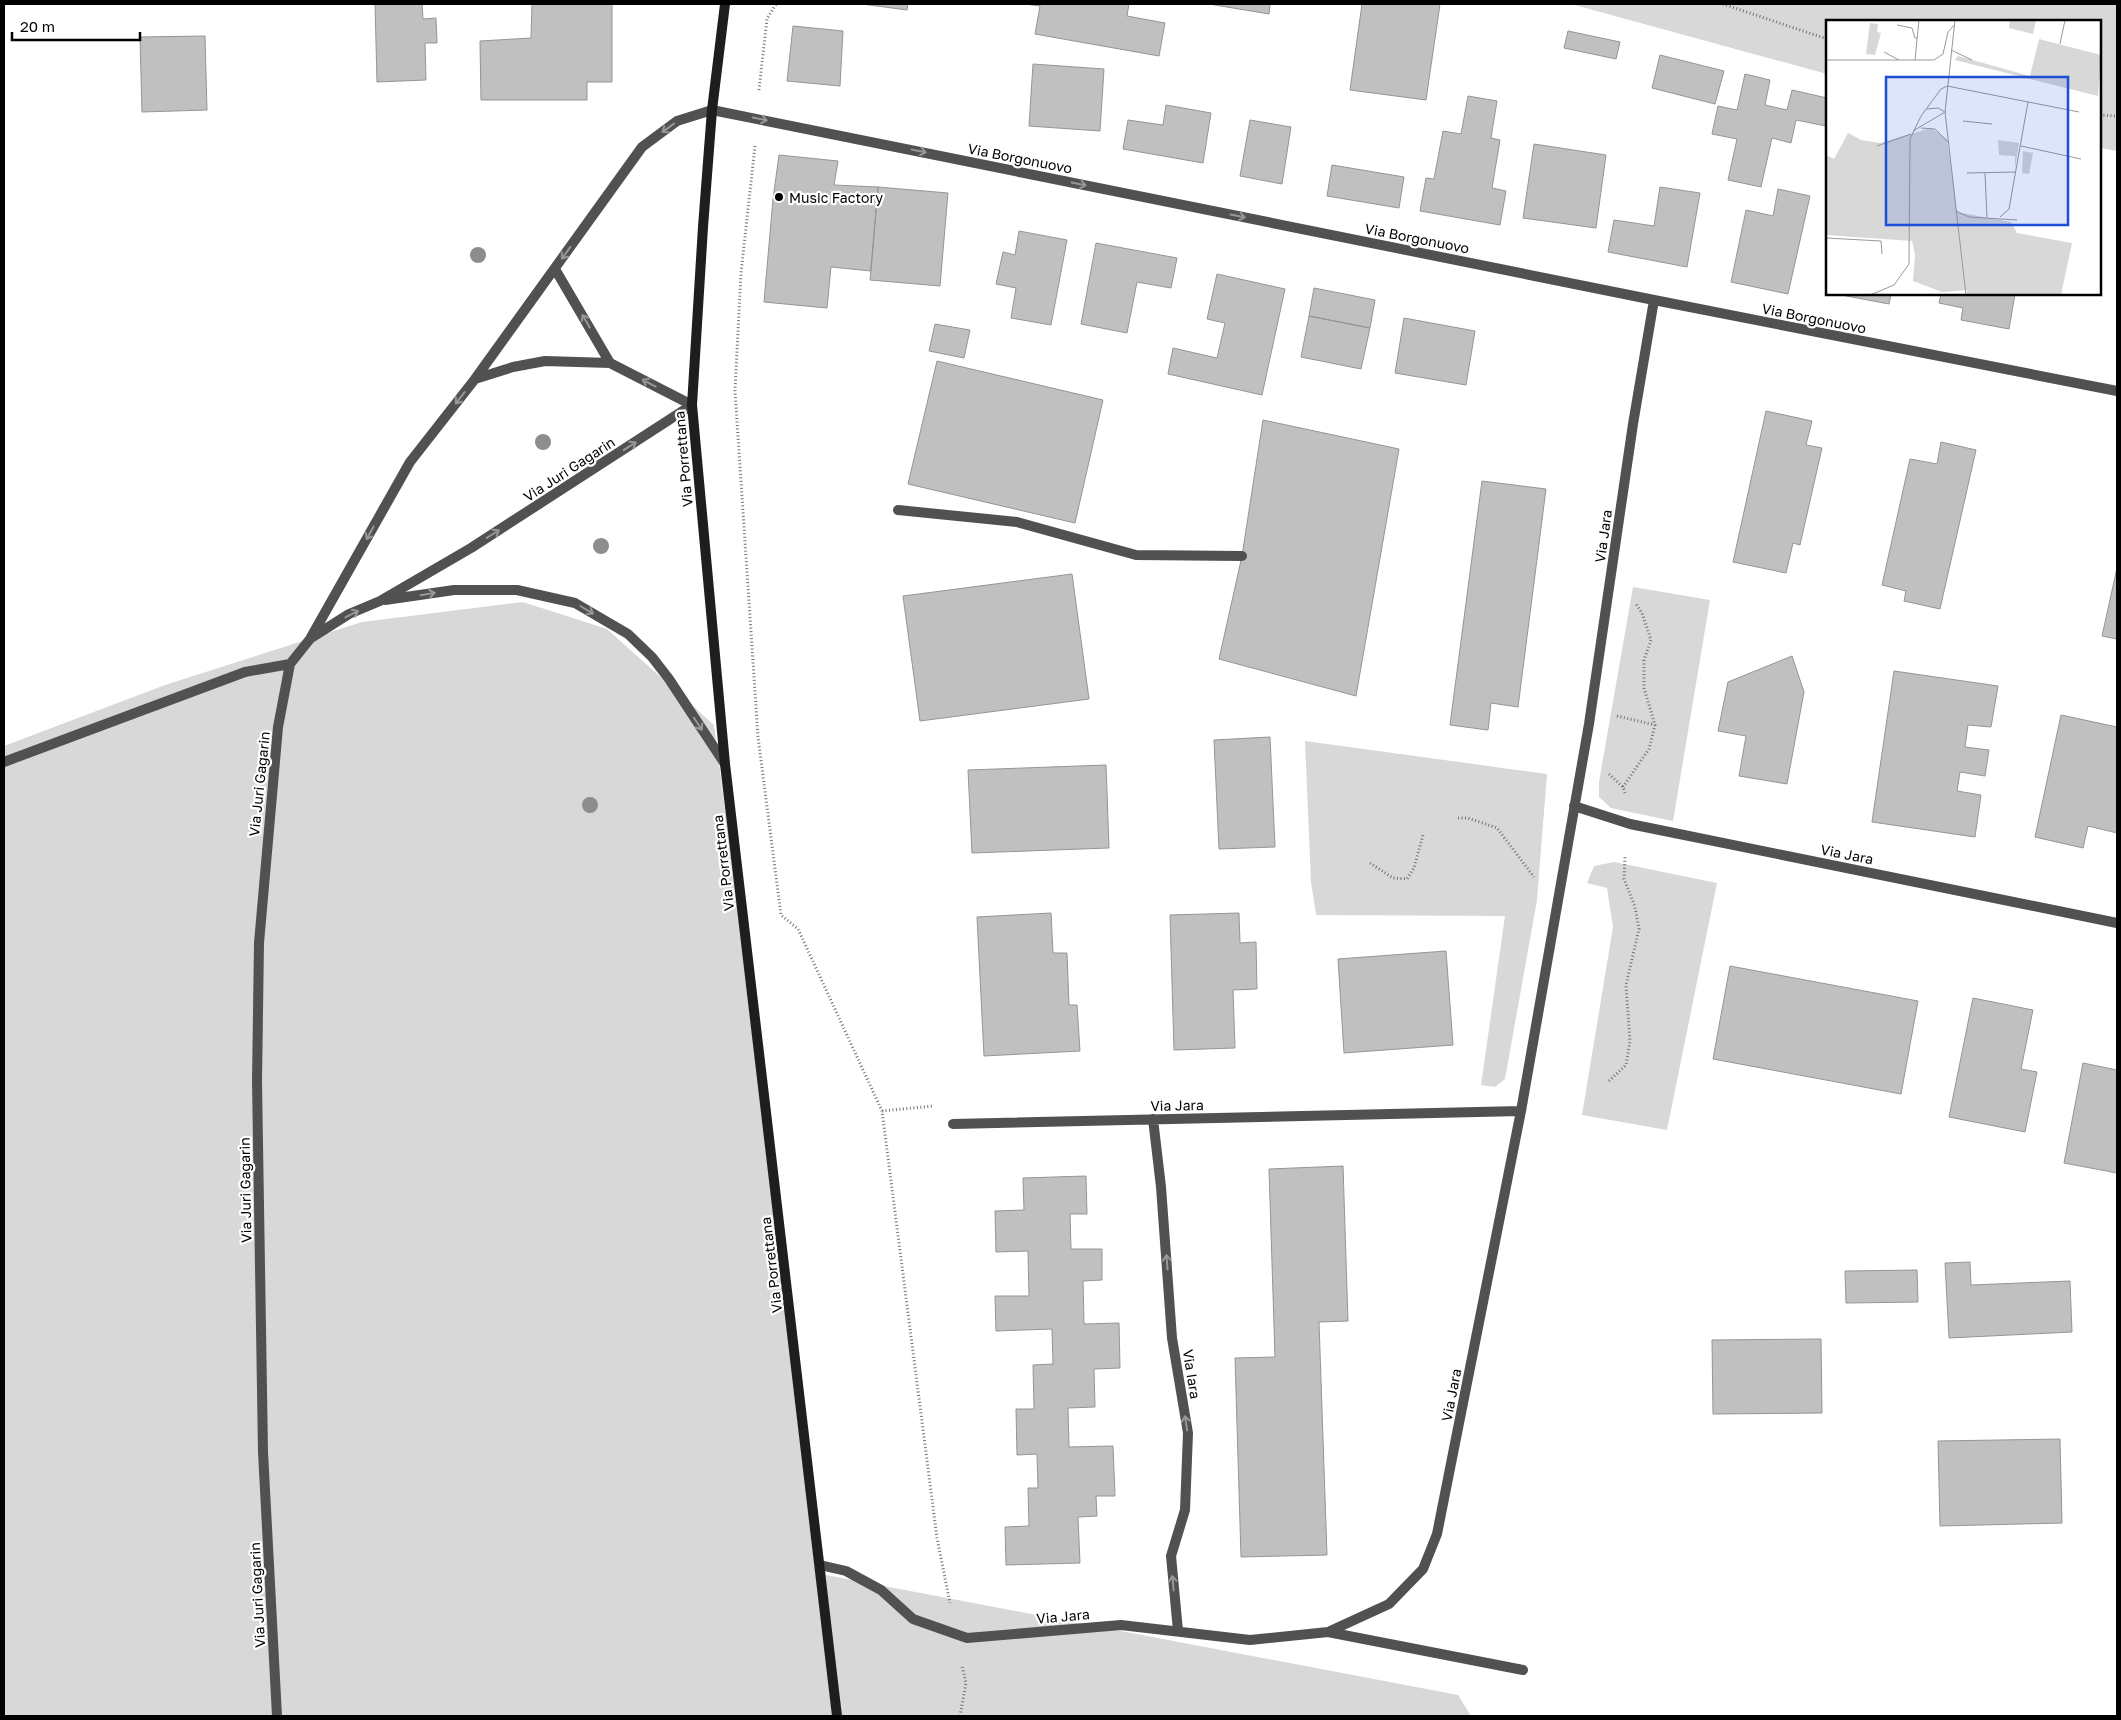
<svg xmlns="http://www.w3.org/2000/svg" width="2121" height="1720" viewBox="0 0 2121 1720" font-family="'Golos Text',sans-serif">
<rect width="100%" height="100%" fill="#fff"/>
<path fill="#d8d8d8" d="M1571,4h546v147l-17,-3v-127h-273v53z
M1633,587l77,13 -37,221 -62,-13 -12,-11v-15z
M523,602l84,27 107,96 112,850 632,120 13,21h-1467v-970l161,-61 197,-63z
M1305,741l242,33 -10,126 -32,179 -10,8 -14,-2 24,-169 -189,-1 -5,-33z
M1614,862l103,21 -50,247 -85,-15 31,-188 -6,-39 -20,-5 7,-17z"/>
<path fill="#c0c0c0" stroke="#959595" d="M375,4h47l1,15 13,-1 1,25h-12l1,37 -49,2z
M532,4h80v78h-25v18h-106l-1,-59 51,-3z
M862,4h46l-1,6z
M1025,4h104l-2,12 38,7 -6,33 -124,-22 5,-28z
M1209,4h61l-1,10z
M1362,4h78l-14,96 -76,-10z
M793,26l50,5 -3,55 -53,-5z
M1568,31l52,11 -4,17 -52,-11z
M205,36l2,74 -65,2 -2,-75z
M1660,55l64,16 -9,33 -63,-16z
M1033,64l71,5 -4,62 -71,-5z
M1745,74l25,6 -5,25 22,5 5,-20 35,8 -1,28 -30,-6 -5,23 -19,-5 -11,49 -33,-7 9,-41 -25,-5 6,-28 19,4z
M1468,96l29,5 -6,37 9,2 -8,48 14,3 -6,34 -80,-14 6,-33 8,1 9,-48 18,3z
M1166,105l45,8 -8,50 -80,-14 5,-29 35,5z
M1250,120l41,7 -9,57 -42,-8z
M1534,144l72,11 -10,73 -73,-10z
M779,155l59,6 -4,24 44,2 -7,84 -40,-4 -4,41 -63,-6 9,-103z
M1332,165l72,12 -5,31 -72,-12z
M878,187l70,6 -8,93 -70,-6z
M1660,187l40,6 -13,74 -79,-15 6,-32 40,6z
M1778,189l32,7 -22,98 -57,-12 15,-72 27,6z
M1019,231l48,9 -16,85 -40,-7 5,-30 -20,-4 7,-32 12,3z
M1096,243l81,15 -6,30 -34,-6 -10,51 -46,-9z
M1217,274l68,15 -23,106 -94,-21 5,-26 44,10 8,-35 -18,-4z
M1314,288l61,12 -5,28 -61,-12z
M1836,294h55l-2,10z
M1941,294h74l-6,35 -48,-9 2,-12 -24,-5z
M1309,316l61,12 -9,41 -60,-12z
M1404,318l71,13 -9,54 -71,-12z
M935,324l35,6 -6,28 -35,-7z
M937,361l166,39 -28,123 -167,-39z
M1766,411l46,10 -6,24 16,3 -22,97 -7,-2 -7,30 -53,-11z
M1263,420l136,29 -43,247 -137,-37 23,-103z
M1941,442l35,8 -36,159 -36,-8 2,-10 -24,-6 28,-126 27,5z
M1482,481l64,8 -28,218 -27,-4 -3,27 -38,-5z
M2117,568v71l-15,-3z
M1072,574l17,125 -169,22 -17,-125z
M1792,656l12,36 -17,92 -48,-8 7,-40 -28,-5 10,-49z
M1894,671l104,15 -7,41 -23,-2 -3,22 24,3 -4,26 -25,-4 -3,19 24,4 -6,42 -103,-15z
M2061,715l56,12v106l-29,-7 -5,22 -48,-11z
M1270,737l5,110 -56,2 -5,-109z
M1106,765l3,83 -137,5 -4,-83z
M1051,913l2,40h14l2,52h8l3,46 -96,5 -7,-139z
M1239,913l1,30 16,-1 1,47 -24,1 2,58 -61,2 -4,-135z
M1446,951l7,94 -109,8 -6,-94z
M1730,966l188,35 -17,93 -188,-35z
M1973,998l60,12 -12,59 16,3 -12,60 -76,-15z
M2083,1063l34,7v103l-53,-10z
M1343,1166l5,155 -29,1 8,233 -86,2 -6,-199 40,-1 -6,-188z
M1086,1176l1,38h-17l1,35h31v31l-19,1 1,43 35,-1 1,45 -26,1 1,38 -27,1 1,39 44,-1 2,50h-19l1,20 -19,1 2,46 -74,2 -1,-38 24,-1 -1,-38h10l-1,-34 -20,1 -1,-46h18l-1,-44 20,-1 -1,-35 -56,2 -1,-35h34l-1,-45 -32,1 -1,-41 29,-1 -1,-32z
M1970,1262l1,23 99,-4 2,51 -123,6 -4,-75z
M1917,1270l1,32 -72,1 -1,-32z
M1821,1339l1,74 -109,1 -1,-74z
M2060,1439l2,84 -122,3 -2,-85z"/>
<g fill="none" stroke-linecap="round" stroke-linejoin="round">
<path stroke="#737373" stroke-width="3" stroke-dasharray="1 2.5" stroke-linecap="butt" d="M1723,4l104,35
M759,90l8,-71 9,-15
M2100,115l17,1
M755,146l-14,127 -6,118 23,346 23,178 17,14 84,182 55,427 13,65
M1617,716l38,9
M1609,774l14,13 2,6
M1623,787l26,-38 6,-24 -11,-37v-28l7,-20 -9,-27 -6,-9
M1458,818h10l29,10 37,49
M1370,863l23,15 14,1 7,-11 9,-33
M1609,1081l17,-16 4,-24 -4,-56 13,-56 -4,-22 -11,-28 1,-23
M882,1111l51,-5
M960,1716l6,-33 -4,-17"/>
<path stroke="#515151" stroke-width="10" d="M898,510l119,12 119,33 106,1"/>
<path stroke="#515151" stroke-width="10" d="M555,269l55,94
M385,600l69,-10h63l58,13 53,31 24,23 17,22 56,85
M311,638l38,-24 31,-13 91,-53 221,-143 -82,-42 -65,-2 -32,6 -38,12
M4,762l241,-90 45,-8
M1574,806l56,18 487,99
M1153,1119l8,68 11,151 16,95 -3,77 -14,46 7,75
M953,1124l568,-13
M820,1565l26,6 35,19 32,29 54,19 154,-13 129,15 78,-8 195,38
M1328,1632l61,-28 34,-35 14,-35 84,-423 68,-387 44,-300 21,-124
M277,1716l-14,-264 -6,-371 2,-138 19,-216 12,-63 20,-25 100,-177 65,-83 167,-232 35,-26 35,-11 942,190 463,91"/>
<path stroke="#1e1e1e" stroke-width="10" d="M725,4l-13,106 -9,117 -11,178 33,359 112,952"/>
</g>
<g fill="#8d8d8d">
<circle cx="478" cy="255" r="8"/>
<circle cx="543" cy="442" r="8"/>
<circle cx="601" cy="546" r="8"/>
<circle cx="590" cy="805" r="8"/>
</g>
<defs><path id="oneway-shaft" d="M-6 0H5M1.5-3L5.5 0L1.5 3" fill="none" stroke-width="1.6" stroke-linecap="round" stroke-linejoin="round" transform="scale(1.25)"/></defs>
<g stroke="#979797">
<use href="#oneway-shaft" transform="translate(760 119) rotate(11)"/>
<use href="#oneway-shaft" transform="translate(668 128) rotate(144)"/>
<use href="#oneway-shaft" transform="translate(919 151) rotate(11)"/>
<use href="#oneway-shaft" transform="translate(1079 184) rotate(11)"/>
<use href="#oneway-shaft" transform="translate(1238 216) rotate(11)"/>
<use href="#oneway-shaft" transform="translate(566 253) rotate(126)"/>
<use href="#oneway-shaft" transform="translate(586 321) rotate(-120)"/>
<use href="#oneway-shaft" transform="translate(649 383) rotate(-152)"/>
<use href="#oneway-shaft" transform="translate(460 398) rotate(128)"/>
<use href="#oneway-shaft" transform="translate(630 446) rotate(-33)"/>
<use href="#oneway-shaft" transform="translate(370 533) rotate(119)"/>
<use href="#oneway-shaft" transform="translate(493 534) rotate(-32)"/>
<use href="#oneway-shaft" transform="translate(428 594) rotate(-9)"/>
<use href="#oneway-shaft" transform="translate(587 610) rotate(30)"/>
<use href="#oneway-shaft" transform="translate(352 614) rotate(-27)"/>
<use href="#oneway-shaft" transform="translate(698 724) rotate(57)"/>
<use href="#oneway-shaft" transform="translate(1167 1262) rotate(-94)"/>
<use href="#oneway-shaft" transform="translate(1186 1423) rotate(-99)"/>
<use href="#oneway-shaft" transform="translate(1173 1583) rotate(-95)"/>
</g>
<circle fill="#000" stroke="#fff" stroke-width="2" cx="779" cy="197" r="5"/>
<g text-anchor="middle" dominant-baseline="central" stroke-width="4.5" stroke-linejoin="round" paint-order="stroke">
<g font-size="14" fill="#000" stroke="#fff">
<text transform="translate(1020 158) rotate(11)">Via Borgonuovo</text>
<text transform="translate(1417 238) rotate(11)">Via Borgonuovo</text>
<text transform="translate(1814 318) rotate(11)">Via Borgonuovo</text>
<text transform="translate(683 459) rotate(-95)">Via Porrettana</text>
<text transform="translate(569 469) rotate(-33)">Via Juri Gagarin</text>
<text transform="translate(1603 536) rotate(-82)">Via Jara</text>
<text transform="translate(259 784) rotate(-84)">Via Juri Gagarin</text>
<text transform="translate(1847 854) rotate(11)">Via Jara</text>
<text transform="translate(723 863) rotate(-97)">Via Porrettana</text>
<text transform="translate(1177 1105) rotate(-1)">Via Jara</text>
<text transform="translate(245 1190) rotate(-91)">Via Juri Gagarin</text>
<text transform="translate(771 1265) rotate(-97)">Via Porrettana</text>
<text transform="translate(1192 1374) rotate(81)">Via Iara</text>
<text transform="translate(1451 1395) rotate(-79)">Via Jara</text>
<text transform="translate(257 1595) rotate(-93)">Via Juri Gagarin</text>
<text transform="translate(1063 1616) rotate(-5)">Via Jara</text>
</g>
<g font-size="14" fill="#000" stroke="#fff" text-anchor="start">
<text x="789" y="197">Music Factory</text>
</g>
</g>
<g transform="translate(1826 20)">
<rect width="275" height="275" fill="#fff"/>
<path d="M184,0h26l-3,14 -24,-6zM44,3l8,1 -1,8 4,1 -6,22 -9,-1zM213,19l62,16 -3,41 -143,-36 3,-4 72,20zM105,108l16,11 10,73 54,10 6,11 55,10 -11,52h-94v-5l-25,2 -29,-11 2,-27 -3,-13 -86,-6v-80l8,4 14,-26 13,7 19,3zM172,120l21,3 -4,26v-13l-16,-1zM197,131l10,2 -4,21 -7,-1z" fill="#d8d8d8"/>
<path fill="none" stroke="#999" stroke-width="1" d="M129,0l-10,92 21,183M71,5l15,3 3,10h2M234,24l5,-24M125,30l21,10M58,32l15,8M0,40h108l9,-6 5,-22 6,-7M89,40l4,-40M137,101l29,3M95,108l14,1 13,13M87,111l32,-19 -7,-4 -11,1M51,126l34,-12M195,126l60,13M141,153l49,-1M159,153l2,44M130,191l13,6 48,3M174,197l9,-8 19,-107M0,218l55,3 1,13M44,275l24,-10 15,-21 1,-125 11,-23 20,-27 6,-3 132,26"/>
<path fill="#1d4ed8" fill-opacity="0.15" stroke="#1d4ed8" stroke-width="2.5" d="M60,57h182v148h-182z"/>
<rect width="275" height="275" fill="none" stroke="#000" stroke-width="2.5"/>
</g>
<rect width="2121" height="1720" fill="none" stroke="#000000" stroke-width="10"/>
<path d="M12 32v8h128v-8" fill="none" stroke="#000000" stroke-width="2.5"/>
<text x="20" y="32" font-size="15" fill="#000000" stroke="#ffffff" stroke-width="4" paint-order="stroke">20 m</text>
</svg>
